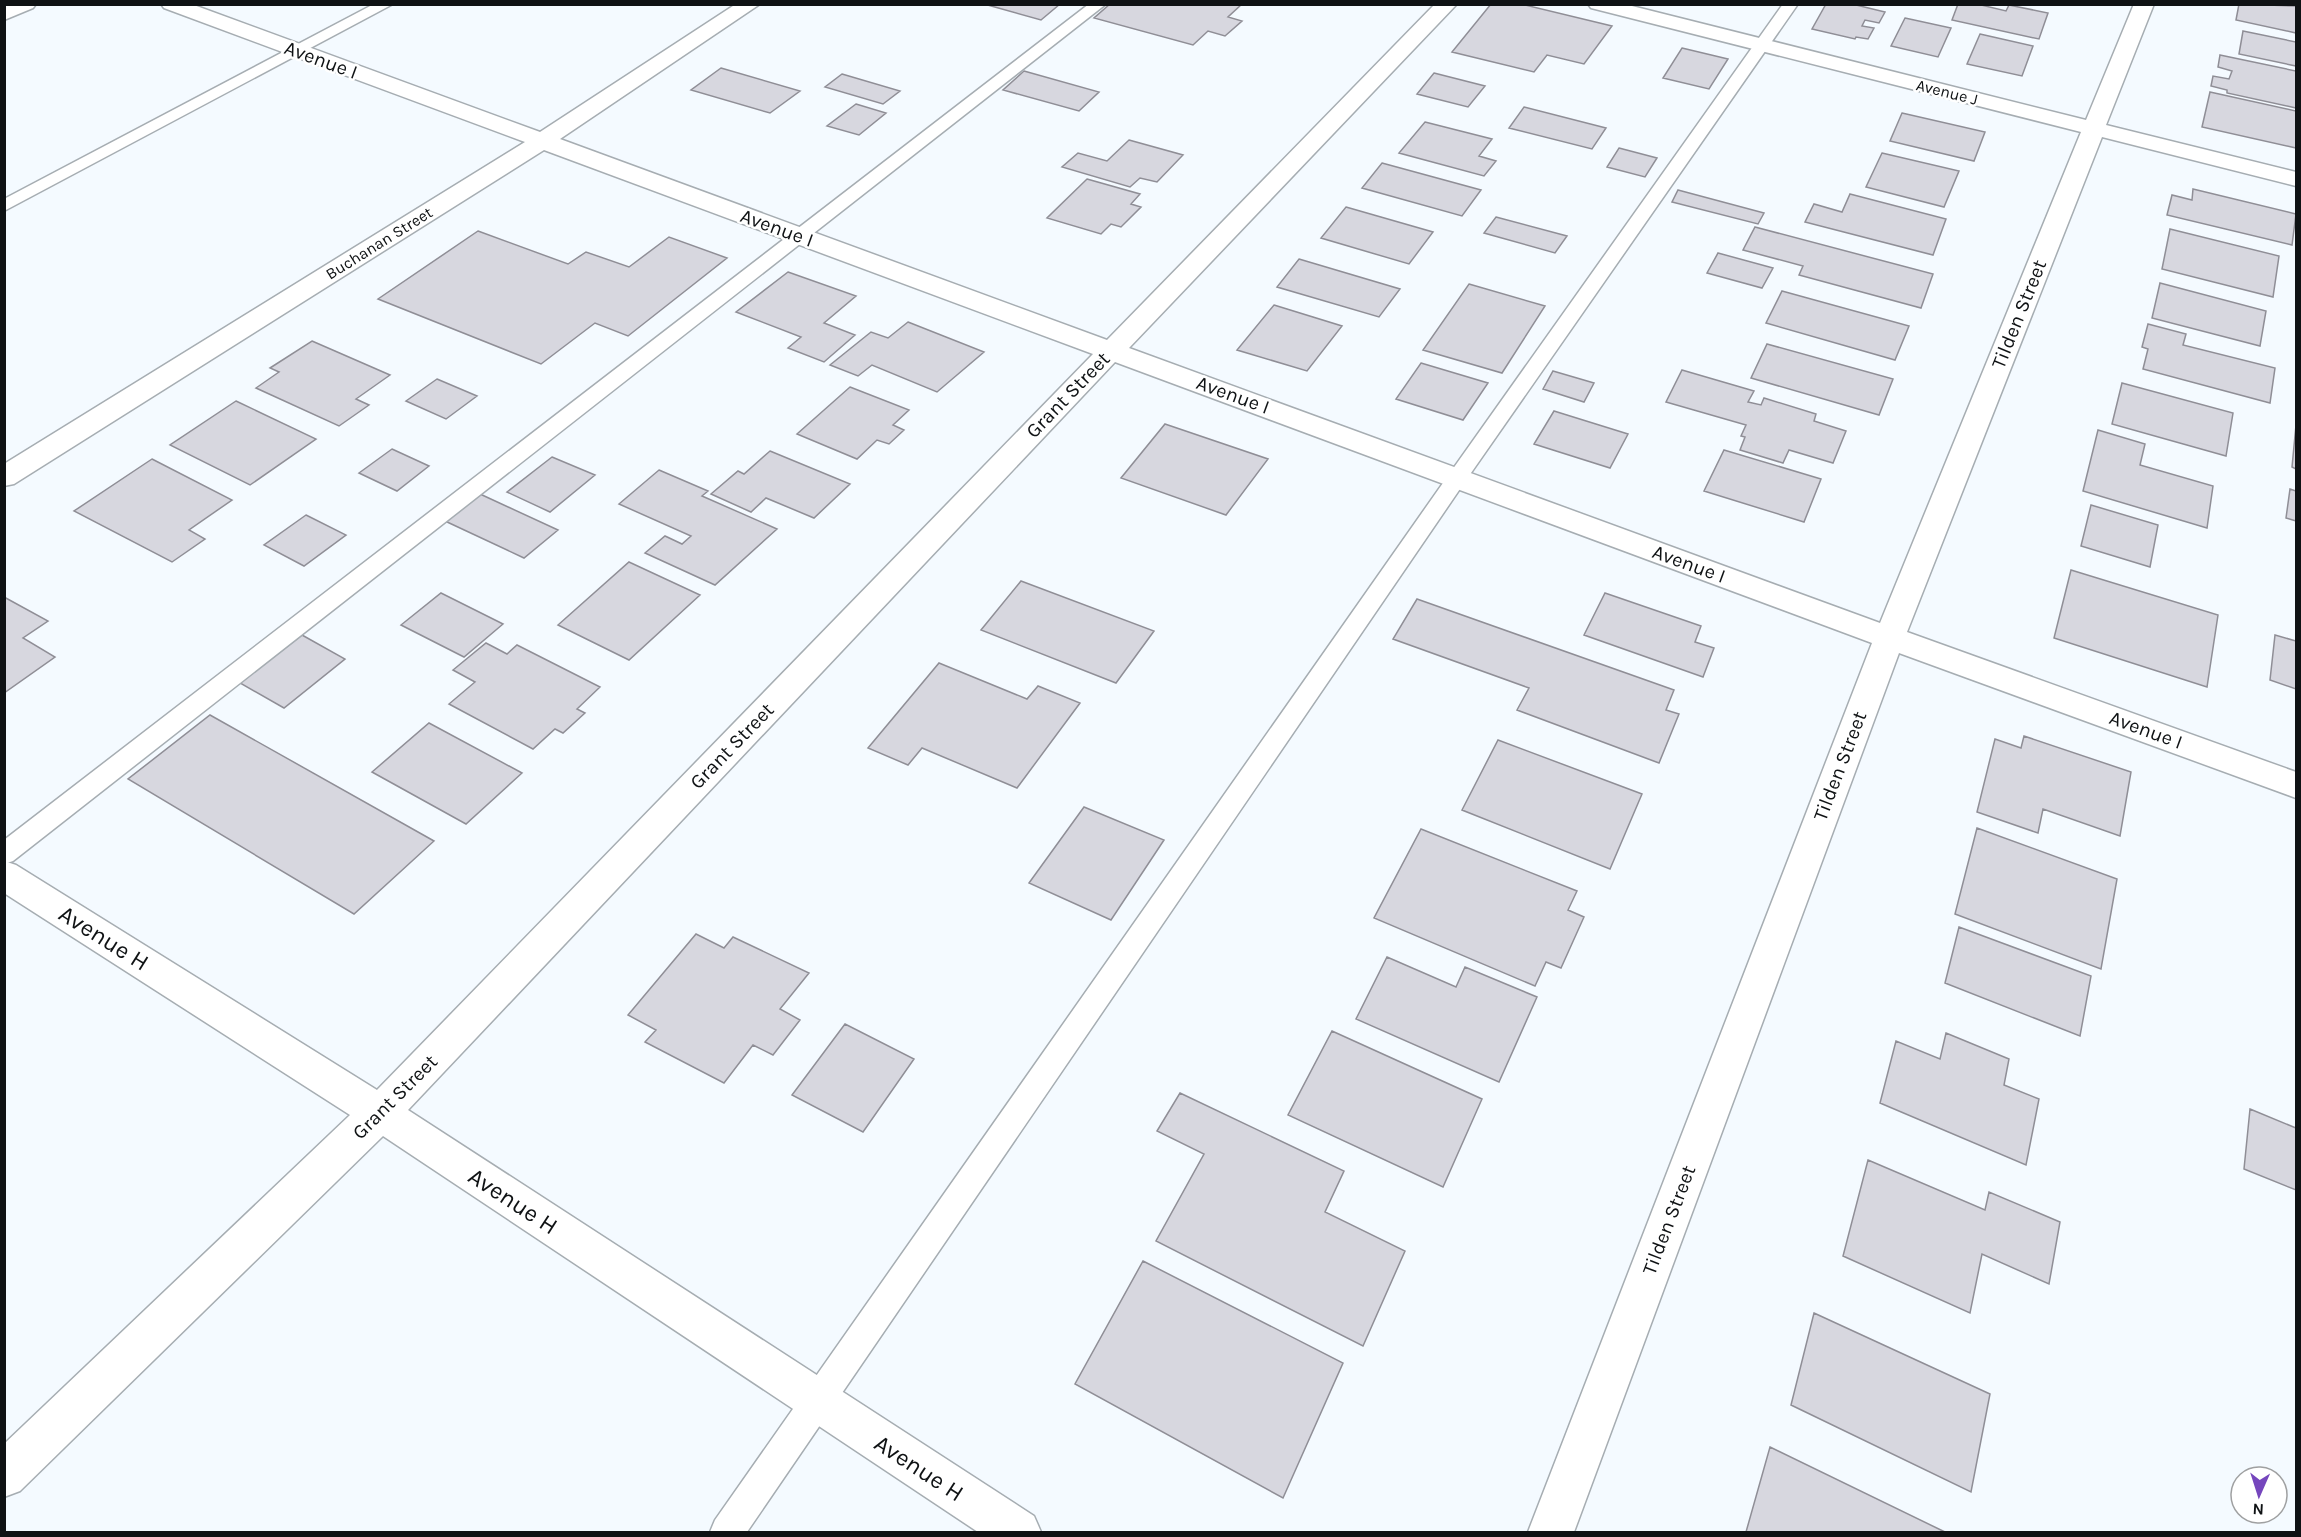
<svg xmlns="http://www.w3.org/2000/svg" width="2301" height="1537" viewBox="0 0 2301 1537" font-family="Karla,sans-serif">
<rect width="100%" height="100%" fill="#f4faff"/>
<path fill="#d7d7df" stroke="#8f8e96" stroke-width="1.5" d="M984,4h76l-19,16z
M1110,4h132l-14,13 14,4 -17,15 -17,-5 -15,14 -99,-27z
M1491,4h30l91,22 -28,38 -37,-9 -13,17 -82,-20z
M1826,4h26l33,8 -6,11 -14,-3 -3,6 12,2 -6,11 -12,-2 -1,2 -43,-10z
M1958,4h19l29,7 3,-6 39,8 -9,26 -87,-19z
M2239,4l57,2v27l-60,-13z
M1905,18l46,10 -13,29 -47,-11z
M2243,31l53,11v24l-57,-12z
M1980,34l53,12 -11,30 -55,-12z
M1682,48l46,11 -19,30 -46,-11z
M2220,55l76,16v37l-69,-15v-3l-16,-4 2,-10 16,3 3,-8 -14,-4z
M721,68l79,23 -30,22 -79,-23z
M1024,71l75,21 -20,19 -76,-21z
M1434,73l51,13 -17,21 -51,-13z
M842,74l58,17 -17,13 -58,-17z
M2210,92l86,19v37l-94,-21z
M856,104l30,9 -27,22 -32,-9z
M1524,107l82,21 -14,21 -83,-21z
M1902,113l83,19 -11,29 -84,-20z
M1425,122l67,17 -13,17 17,5 -12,15 -85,-23z
M1129,140l54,15 -26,27 -17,-4 -10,9 -68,-20 16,-14 29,8z
M1619,148l38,10 -12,19 -38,-10z
M1882,153l77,18 -15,36 -78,-20z
M1382,163l99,27 -19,26 -100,-28z
M1087,179l53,15 -9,10 10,3 -20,20 -10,-3 -10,10 -54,-16z
M2193,189l103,25 -4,31 -125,-30 5,-20 20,5z
M1678,190l86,23 -6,11 -86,-22z
M1850,194l96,25 -13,36 -128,-33 9,-18 28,8z
M1346,207l87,25 -24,32 -88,-26z
M1496,217l71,19 -12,17 -71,-20z
M1755,227l178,47 -12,34 -122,-33 4,-9 -60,-16z
M2170,229l109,27 -6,41 -111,-28z
M478,231l90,33 18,-12 43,15 40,-30 58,21 -99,78 -33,-13 -54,41 -163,-65z
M1718,253l55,15 -11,20 -55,-15z
M1299,259l101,30 -21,28 -102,-30z
M788,272l68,24 -32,27 31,12 -31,27 -36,-14 13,-11 -65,-25z
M2160,283l106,28 -6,35 -108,-28z
M1469,284l76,22 -43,67 -79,-23z
M1782,291l127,35 -14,34 -129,-37z
M1274,305l68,21 -35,45 -70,-21z
M908,322l76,30 -47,40 -65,-27 -14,11 -28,-11 41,-33 17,6z
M2148,324l38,10 -3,11 92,23 -5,35 -127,-34 5,-20 -6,-2z
M312,341l78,34 -34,24 13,6 -30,21 -83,-38 23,-16 -9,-4z
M1767,344l126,35 -14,36 -128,-37z
M1421,363l67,20 -25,37 -67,-21z
M1682,370l72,21 -6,11 13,3 3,-7 52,16 -2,7 32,10 -13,32 -44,-13 -6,13 -43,-13 5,-13 -4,-1 5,-11 -80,-23z
M1553,371l41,12 -10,19 -41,-13z
M437,379l40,17 -31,23 -40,-18z
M2122,383l111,30 -7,43 -114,-32z
M850,387l59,23 -16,15 11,5 -15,14 -12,-4 -20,19 -60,-25z
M236,401l80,38 -66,46 -80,-40z
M1554,411l74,23 -18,34 -76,-24z
M1165,424l103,35 -42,56 -105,-37z
M2296,425v44l-4,-2z
M2098,430l47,14 -5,21 73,21 -6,42 -124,-37z
M392,449l37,17 -32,25 -38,-18z
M1724,450l97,29 -17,43 -100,-31z
M770,451l80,33 -36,34 -48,-20 -15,14 -40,-18 27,-23 6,3z
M552,457l43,18 -45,37 -43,-20z
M152,459l80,41 -43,30 16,9 -33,23 -98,-51z
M659,470l49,21 -6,5 75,33 -62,56 -70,-32 20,-17 17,8 9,-8 -72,-32z
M2290,489l6,2v30l-10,-3z
M480,494l78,36 -34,28 -79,-37z
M2091,505l67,20 -8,42 -69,-21z
M306,515l40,20 -42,31 -40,-21z
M629,562l71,33 -71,65 -71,-35z
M2071,570l147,45 -11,72 -153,-49z
M1021,581l133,50 -38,52 -135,-53z
M441,593l62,31 -39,33 -63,-32z
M1605,593l96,33 -6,16 19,6 -11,29 -119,-42z
M4,597l44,24 -25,17 32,19 -51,36z
M1417,599l257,91 -8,20 13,4 -20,49 -142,-53 12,-22 -136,-49z
M302,635l43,24 -61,49 -44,-25z
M2275,635l21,6v48l-26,-9z
M486,643l21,11 10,-9 83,42 -23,22 8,4 -22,20 -8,-4 -22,20 -84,-45 26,-22 -22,-12z
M939,663l88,36 11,-13 42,17 -63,85 -95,-40 -14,17 -40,-17z
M210,715l224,126 -80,73 -226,-135z
M429,723l93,50 -56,51 -94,-52z
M2024,736l107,36 -11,64 -77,-27 -5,24 -61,-21 18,-73 26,9z
M1498,740l144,54 -32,75 -148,-59z
M1084,807l80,33 -53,80 -82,-37z
M1977,828l140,51 -16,90 -146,-55z
M1421,829l156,62 -9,19 16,7 -23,51 -15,-6 -11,24 -161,-68z
M1959,927l132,49 -11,60 -135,-53z
M696,934l28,14 9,-11 76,36 -29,36 20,11 -27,35 -20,-10 -29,38 -79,-41 11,-12 -28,-15z
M1387,957l69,30 9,-20 72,30 -38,85 -143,-63z
M845,1024l69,35 -51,73 -71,-37z
M1332,1031l150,68 -39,88 -155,-72z
M1946,1033l63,26 -5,26 35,14 -13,66 -146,-62 16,-62 44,18z
M1180,1093l164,78 -19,41 80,39 -42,95 -207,-105 48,-87 -47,-23z
M2250,1109l46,19v62l-52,-21z
M1868,1160l117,50 4,-18 71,30 -11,62 -67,-30 -12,59 -127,-57z
M1143,1261l200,102 -60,135 -208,-114z
M1814,1313l176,81 -19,98 -180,-87z
M1770,1447l175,85h-199z"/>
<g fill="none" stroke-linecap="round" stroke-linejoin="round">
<g stroke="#a6adb2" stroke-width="3">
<path id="lane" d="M374,4h19l-389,207v-12z
M1089,4h17l-1093,857 -9,3v-24z
M1783,4h15l-334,479 -717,1049h-37l5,-12 735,-1047z"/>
</g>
<g stroke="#a6adb2" stroke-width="3">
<path id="street" d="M161,4h30l349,128 196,-128h24l-200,135 547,201 328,-336h22l-328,344 751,275 201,-491 -490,-124 -3,-4h36l462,116 48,-116h20l-48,121 190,47v14l-194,-49 -195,495 389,140v26l-397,-145 -325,879h-46l344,-889 -757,-281 -707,748 626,406 7,16h-63l-595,-396 -363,355 -16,6v-53l346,-329 -346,-222v-32l12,4 361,225 716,-736 -549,-204 -530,334 -10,2v-22l521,-322 -361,-134z"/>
</g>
<g stroke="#a6adb2" stroke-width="3">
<path id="secondary" d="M8,4h28l-3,4 -29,12v-14z"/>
</g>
<use href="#lane" fill="#fff" fill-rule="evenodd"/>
<use href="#street" fill="#fff" fill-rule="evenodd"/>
<use href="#secondary" fill="#fff" fill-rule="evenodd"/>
</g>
<g text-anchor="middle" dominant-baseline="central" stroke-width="5" stroke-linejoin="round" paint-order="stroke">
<g font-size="16" fill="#0f1214" stroke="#fff">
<text transform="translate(1947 92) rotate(14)">Avenue J</text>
<text transform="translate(379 243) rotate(-32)">Buchanan Street</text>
</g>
<g font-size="20" fill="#0f1214" stroke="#fff">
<text transform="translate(321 60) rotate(20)">Avenue I</text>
<text transform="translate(777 228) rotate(20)">Avenue I</text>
<text transform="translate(2019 314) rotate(-68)">Tilden Street</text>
<text transform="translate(1068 395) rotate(-46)">Grant Street</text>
<text transform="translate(1233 395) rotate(20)">Avenue I</text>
<text transform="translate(1689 564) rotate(20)">Avenue I</text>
<text transform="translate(2146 730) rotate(20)">Avenue I</text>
<text transform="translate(732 746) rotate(-46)">Grant Street</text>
<text transform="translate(1840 766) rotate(-69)">Tilden Street</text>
<text transform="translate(395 1097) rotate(-45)">Grant Street</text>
<text transform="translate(1669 1220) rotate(-69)">Tilden Street</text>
</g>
<g font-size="24" fill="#0f1214" stroke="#fff">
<text transform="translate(104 938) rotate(32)">Avenue H</text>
<text transform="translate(513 1201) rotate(33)">Avenue H</text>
<text transform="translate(919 1468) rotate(33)">Avenue H</text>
</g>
</g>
<rect width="2301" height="1537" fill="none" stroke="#0f1214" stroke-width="12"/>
<g transform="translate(2259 1495) rotate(183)"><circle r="28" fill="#ffffff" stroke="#9fa0a1" stroke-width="1.5"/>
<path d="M0-4.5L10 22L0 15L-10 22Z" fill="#7546bd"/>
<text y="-9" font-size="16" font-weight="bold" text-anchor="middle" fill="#0f1214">N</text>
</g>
</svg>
